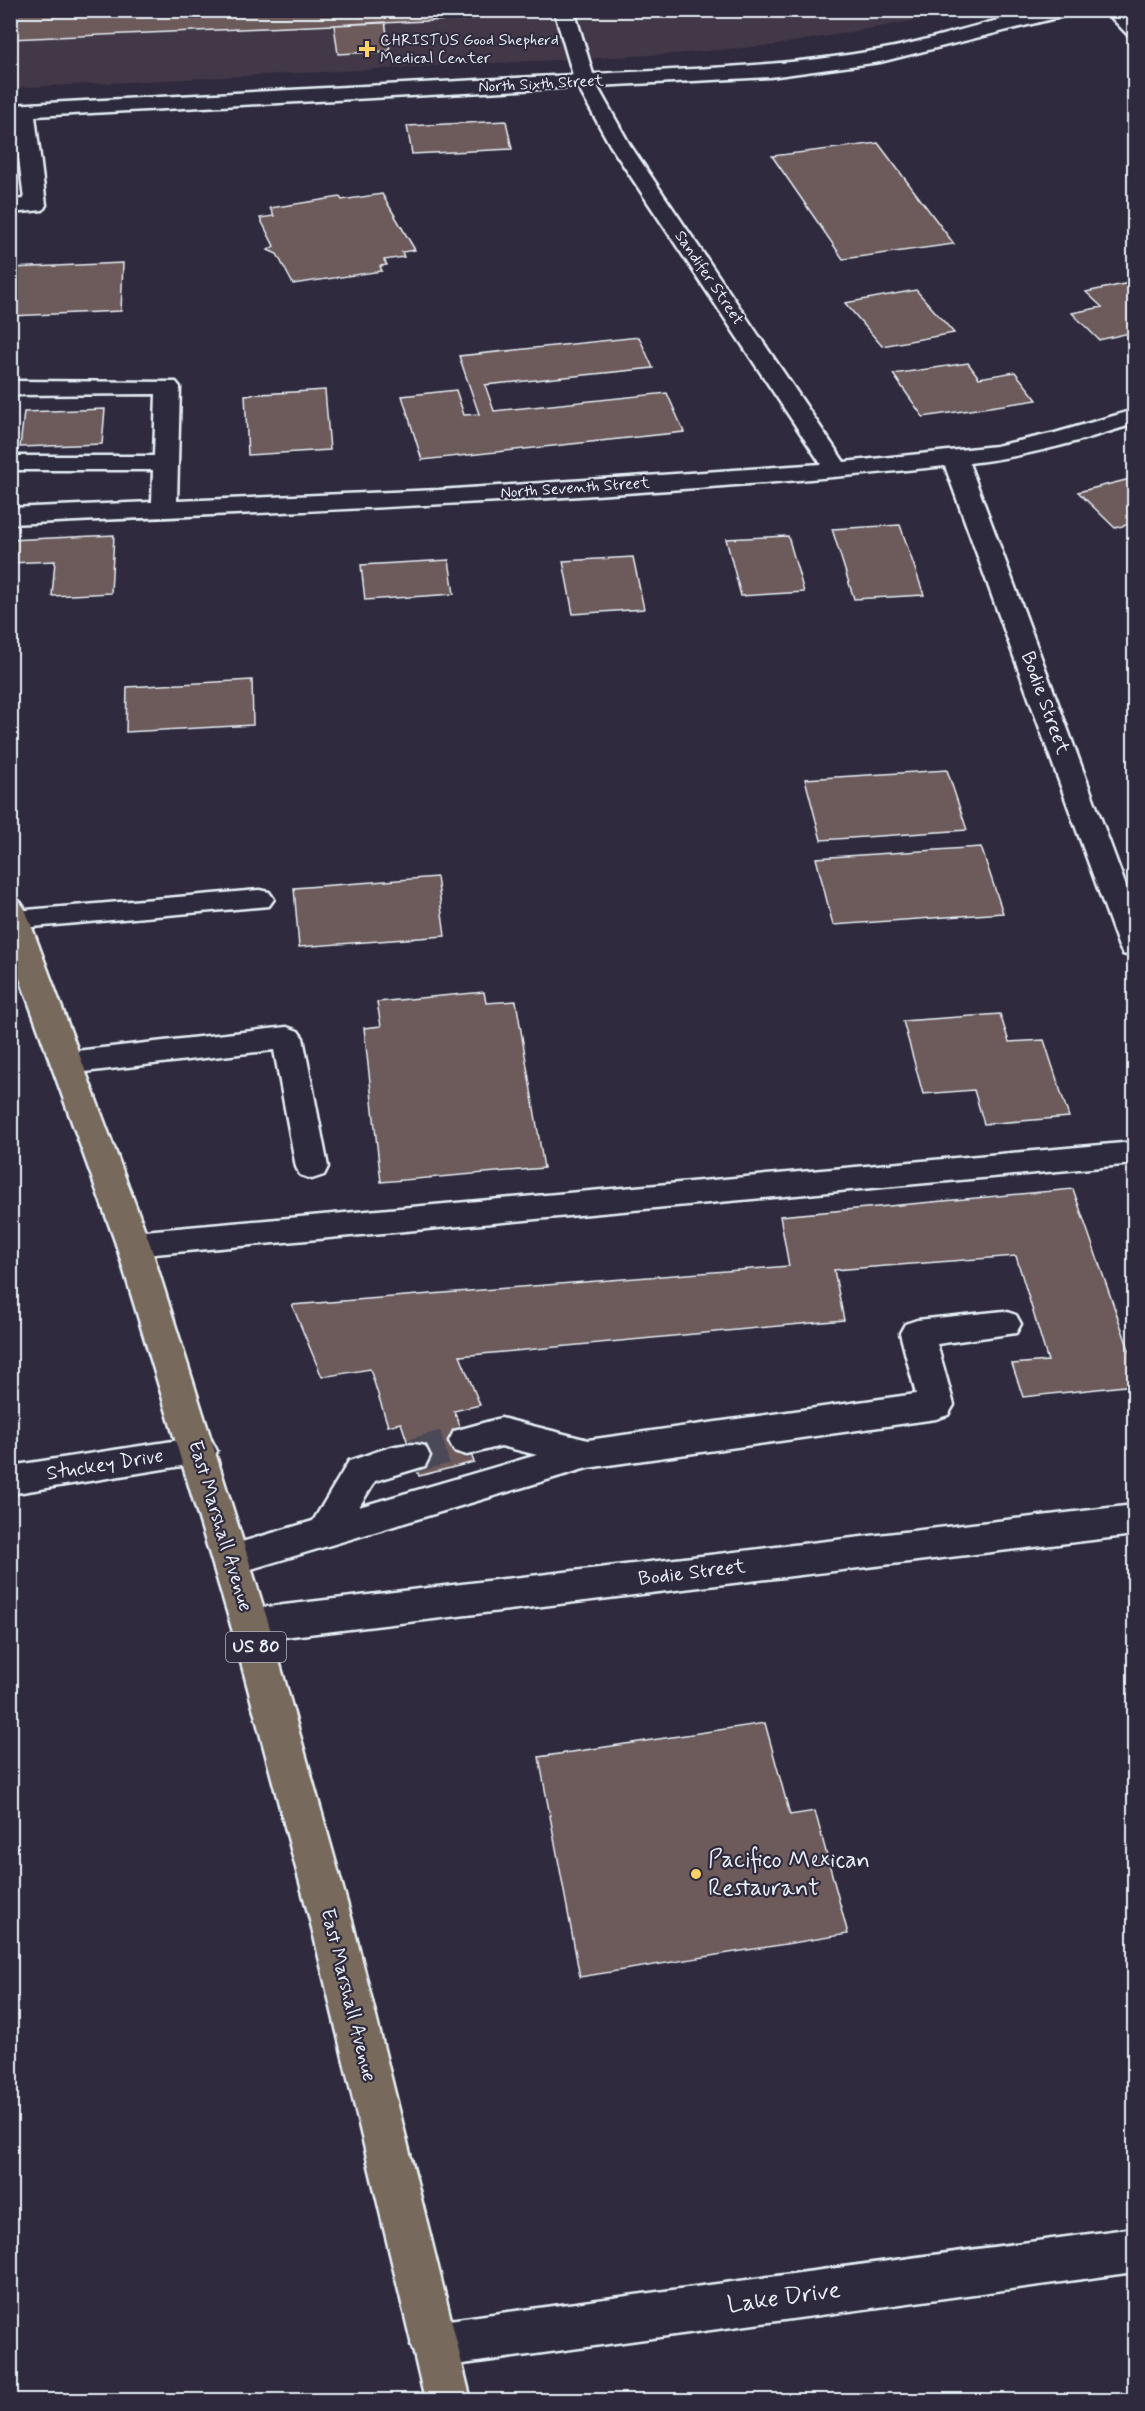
<svg xmlns="http://www.w3.org/2000/svg" width="1145" height="2411" viewBox="0 0 1145 2411" font-family="Mynerve,sans-serif">
<rect width="100%" height="100%" fill="#2f2a3d"/>
<filter id="ink" filterUnits="userSpaceOnUse"><feTurbulence type="fractalNoise" baseFrequency=".0167" numOctaves="2"/><feDisplacementMap in="SourceGraphic" scale="12" xChannelSelector="R" yChannelSelector="G"/><feConvolveMatrix kernelMatrix="1 2 1 2 8 2 1 2 1" color-interpolation-filters="sRGB"/></filter>
<g filter="url(#ink)">
<path fill="#423846" d="M11,11h958l-192,34 -105,9 -661,34z"/>
<path fill="#6d5a5a" stroke="#e8f1f8" stroke-width="1.5" d="M10,10h462l1,9 -463,20z
M385,22l5,29 -52,3 -4,-29z
M506,121l6,28 -100,5 -5,-28z
M878,143l76,101 -111,15 -71,-103z
M382,194l33,56 -13,2 2,5 -20,3 3,5 -7,1 2,5 -89,13 -16,-30 -9,-4 6,-4 -14,-28 14,-2 -4,-8 70,-11 2,3z
M123,263l-2,48 -111,5v-48z
M1134,282v50l-35,8 -27,-27 30,-6 -16,-15z
M916,290l38,43 -72,13 -37,-43z
M639,337l14,31 -168,17 9,26 173,-18 17,39 -262,28 -20,-64 54,-6 8,25 15,-1 -20,-58z
M968,363l11,15 36,-6 22,28 -114,17 -30,-43z
M325,390l5,60 -82,5 -3,-60z
M105,409l-3,35 -82,3 4,-35z
M1134,478v45l-19,5 -37,-36z
M900,525l24,70 -70,4 -22,-70z
M114,535l-3,58 -59,3 3,-35 -45,2v-23z
M788,536l16,56 -63,4 -15,-57z
M633,557l11,52 -71,5 -10,-53z
M449,560l5,34 -89,6 -4,-35z
M252,680l1,45 -127,7 1,-45z
M947,770l20,60 -146,10 -16,-61z
M981,847l22,66 -170,12 -17,-67z
M437,877l8,59 -146,11 -5,-59z
M484,992l2,11 30,-2 28,167 -163,14 -17,-154 17,-2 -4,-24z
M1000,1014l9,28 35,-2 25,77 -85,7 -10,-34 -51,4 -20,-73z
M1073,1189l61,175v21l-111,12 -11,-33 36,-3 -32,-105 -182,14 10,50 -384,36 20,49 -26,6 20,51 -55,14 -18,-53 -13,3 -18,-57 -48,8 -30,-72 497,-39 -9,-50z
M765,1723l25,92 25,-4 33,123 -268,43 -41,-220z"/>
<g fill="none" stroke-linecap="round" stroke-linejoin="round">
<path stroke="#4b4859" stroke-width="34" stroke-dasharray="34 16" stroke-linecap="butt" d="M412,1456l55,-15"/>
<g stroke="#e8f1f8" stroke-width="5">
<path id="minor" d="M554,10h20l19,64c95,-5 191,-7 286,-24 66,-11 127,-40 195,-40l-2,4 -192,48 -110,15 -173,9 33,59 214,317 152,-16 59,-13 79,-23v14c-54,17 -108,33 -165,39l165,445v49l-11,-3 -4,-7 -174,-481c-310,33 -623,44 -935,58v-16l142,-6 1,-32h-143v-14h144l2,-62 -146,1v-14l166,1 4,5 -3,114 262,-11 382,-26 -211,-319 -32,-58 -543,29 11,89 -3,5 -33,3v-13l14,-1 -10,-82h-4v-12l563,-30z
M1104,10h21l9,10v16l-7,-2z
M259,890l10,2 5,7 -5,7 -259,23v-16l5,-2z
M287,1027l11,4 5,7 25,129 -4,8 -12,4 -12,-4 -4,-8 -22,-117 -207,24 -11,-3 -5,-8 5,-8 11,-3z
M1134,1142v22l-1001,92 -12,-3 -5,-9 5,-9 12,-3z
M1004,1311l12,4 5,9 -5,9 -79,11 17,61 -6,10 -12,4 -349,49 -356,107 -13,-4 -6,-11 6,-11 95,-28 36,-60c23,-7 53,-22 76,-15l5,10 -5,10 -50,15 -16,26 178,-52 -36,-9 -34,9 -13,-4 -5,-10 5,-10 47,-13 87,22 328,-46 -16,-61 5,-9 12,-4z
M199,1437l13,4 5,10 -5,10 -202,33v-28z
M1134,1505v30l-884,106 -13,-5 -6,-11 6,-11 13,-5z
M1134,2228v44l-700,96 -16,-7 -7,-16 7,-16 16,-7z"/>
</g>
<g stroke="#e8f1f8" stroke-width="5">
<path id="major" d="M10,900l10,2 5,7 125,335 119,381 84,299 118,476h-46l-114,-476 -80,-299 -115,-381 -106,-293z"/>
</g>
<use href="#minor" fill="#2f2a3d" fill-rule="evenodd"/>
<use href="#major" fill="#77695c" fill-rule="evenodd"/>
</g>
</g>
<g fill="#ffd166" stroke="#2f2a3d" stroke-width="2">
<path d="M364 40h6v6h6v6h-6v6h-6v-6h-6v-6h6z"/>
<circle cx="696" cy="1874" r="6"/>
</g>
<g text-anchor="middle" dominant-baseline="central" stroke-width="4.5" stroke-linejoin="round" paint-order="stroke">
<g font-size="16" fill="#e8f1f8" stroke="#2f2a3d" text-anchor="start">
<text x="380" y="40">CHRISTUS Good Shepherd<tspan x="380" dy="18">Medical Center</tspan></text>
</g>
<g font-size="16" fill="#e8f1f8" stroke="#2f2a3d">
<text transform="translate(541 84) rotate(-3)">North Sixth Street</text>
<text transform="translate(709 278) rotate(56)">Sandifer Street</text>
<text transform="translate(575 488) rotate(-4)">North Seventh Street</text>
</g>
<rect fill="#2f2a3d" stroke="#b0b5c0" stroke-width="1.5" x="226" y="1632" width="60" height="30" rx="4.5"/>
<g font-size="18" font-weight="bold" fill="#e8f1f8">
<text x="256" y="1647">US 80</text>
</g>
<g font-size="20" fill="#e8f1f8" stroke="#2f2a3d">
<text transform="translate(1045 703) rotate(70)">Bodie Street</text>
<text transform="translate(105 1465) rotate(-9)">Stuckey Drive</text>
<text transform="translate(220 1526) rotate(73)">East Marshall Avenue</text>
<text transform="translate(692 1573) rotate(-7)">Bodie Street</text>
<text transform="translate(348 1995) rotate(76)">East Marshall Avenue</text>
</g>
<g font-size="24" fill="#e8f1f8" stroke="#2f2a3d" text-anchor="start">
<text x="708" y="1860">Pacifico Mexican<tspan x="708" dy="28">Restaurant</tspan></text>
</g>
<g font-size="24" fill="#e8f1f8" stroke="#2f2a3d">
<text transform="translate(784 2298) rotate(-8)">Lake Drive</text>
</g>
</g>
<rect width="1145" height="2411" fill="none" stroke="#2f2a3d" stroke-width="36"/>
<rect x="18" y="18" width="1109" height="2375" fill="none" stroke="#e8f1f8" stroke-width="2" filter="url(#ink)"/>
</svg>
